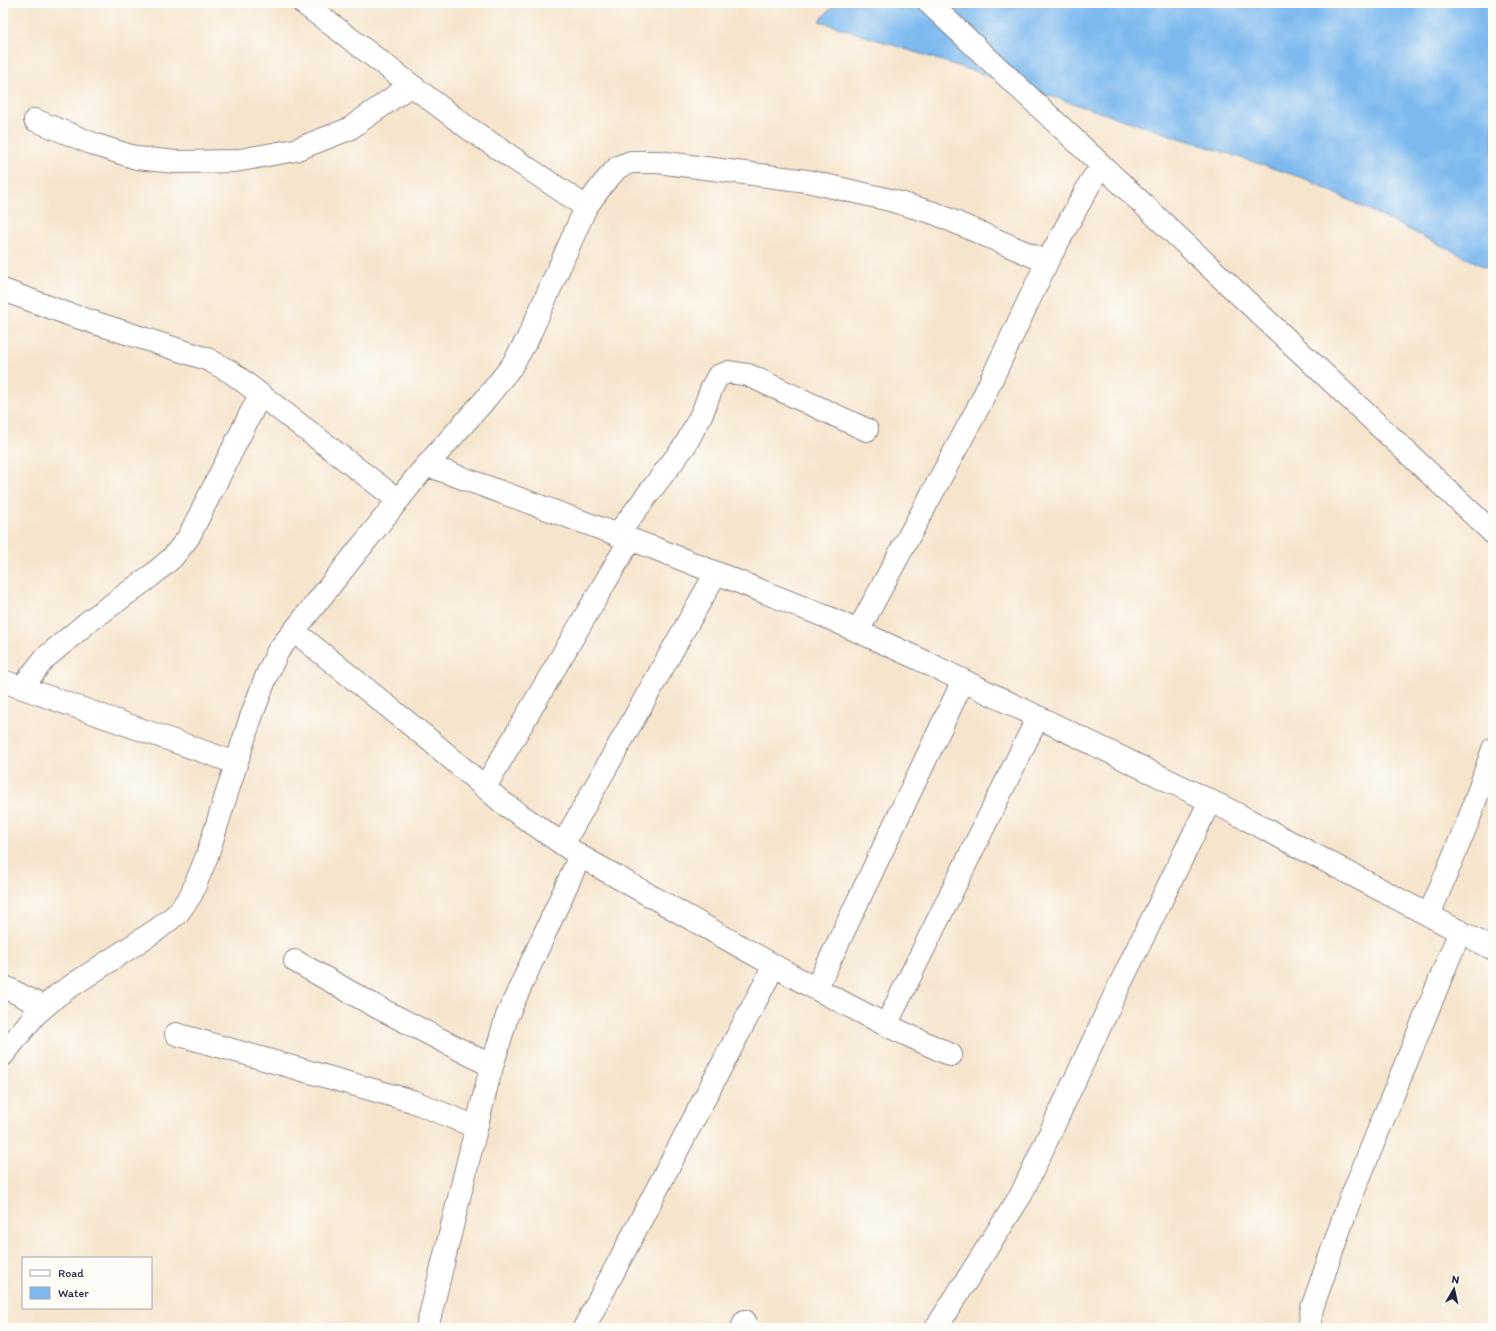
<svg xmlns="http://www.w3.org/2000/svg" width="1496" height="1331" viewBox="0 0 1496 1331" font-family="Itim,sans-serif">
<rect width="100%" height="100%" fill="#fdfcf7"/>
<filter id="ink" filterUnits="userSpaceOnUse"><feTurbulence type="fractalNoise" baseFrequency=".025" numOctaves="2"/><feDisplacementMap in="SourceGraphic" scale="8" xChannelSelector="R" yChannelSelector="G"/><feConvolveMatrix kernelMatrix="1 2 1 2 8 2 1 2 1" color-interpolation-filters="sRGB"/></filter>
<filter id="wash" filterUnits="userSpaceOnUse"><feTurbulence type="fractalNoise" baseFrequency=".012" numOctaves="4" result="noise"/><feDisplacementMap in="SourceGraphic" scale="16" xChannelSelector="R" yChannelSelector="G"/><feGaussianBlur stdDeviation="0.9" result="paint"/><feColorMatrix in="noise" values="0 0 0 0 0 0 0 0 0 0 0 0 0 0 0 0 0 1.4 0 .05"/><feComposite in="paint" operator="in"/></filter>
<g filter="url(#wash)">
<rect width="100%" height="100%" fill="#f6e5cd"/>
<path fill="#7db9ef" stroke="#506e95" d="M836,3h657v268l-187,-92 -487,-158z"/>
</g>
<g filter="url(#ink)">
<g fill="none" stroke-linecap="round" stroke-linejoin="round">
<g stroke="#8c8484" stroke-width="24">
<path id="minor" d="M303,3l165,125 118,79
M929,3l564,530
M35,120l61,25 41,13 39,4 59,-1 60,-11 54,-21 62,-44
M3,290l65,24 139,45 24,13 167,128
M427,465l227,83 175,70 90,41 314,153 260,137
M617,535l69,-91 17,-33 9,-24 6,-11 11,-4 19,3 119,55
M294,631l138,111 71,61 77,53 225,127 81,42 65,30
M858,631l121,-225 68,-144 46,-84
M3,681l233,82
M22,687l23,-29 43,-36 63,-46 21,-18 16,-20 72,-143
M485,787l145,-247
M563,844l153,-271
M1429,915l40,-96 24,-70
M295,961l80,45 117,60
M3,986l41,21
M816,989l147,-308
M886,1025l152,-308
M176,1034l236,67 64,26
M3,1055l32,-40 24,-21 99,-65 20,-16 13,-18 16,-39 43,-136 16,-43 12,-26 141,-177 65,-73 27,-34 17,-29 58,-131 17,-23 15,-17 13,-5h27l149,19 79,18 48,14 113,49
M427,1328l61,-248 19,-64 73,-160
M584,1328l190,-362
M742,1328l3,-7
M936,1328l85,-133 98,-209 91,-185
M1309,1328l3,-20 36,-103 112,-274"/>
</g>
<use href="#minor" stroke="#fff" stroke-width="22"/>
</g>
</g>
<rect width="1496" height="1331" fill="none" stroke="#fdfcf7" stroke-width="16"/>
<rect x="22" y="1257" width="130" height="52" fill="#fdfcf7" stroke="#a5a5ac"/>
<rect x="30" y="1270" width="20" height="6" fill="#ffffff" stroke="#a5a5ac"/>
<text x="58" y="1277" font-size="12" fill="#22223b">Road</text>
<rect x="30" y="1287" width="20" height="12" fill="#7db9ef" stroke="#a5a5ac"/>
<text x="58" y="1297" font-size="12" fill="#22223b">Water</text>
<g transform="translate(1454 1289) rotate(9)" stroke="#fdfcf7" stroke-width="3" paint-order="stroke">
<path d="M0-3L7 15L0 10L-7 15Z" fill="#22223b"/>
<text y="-6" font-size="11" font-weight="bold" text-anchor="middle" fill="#22223b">N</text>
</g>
</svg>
